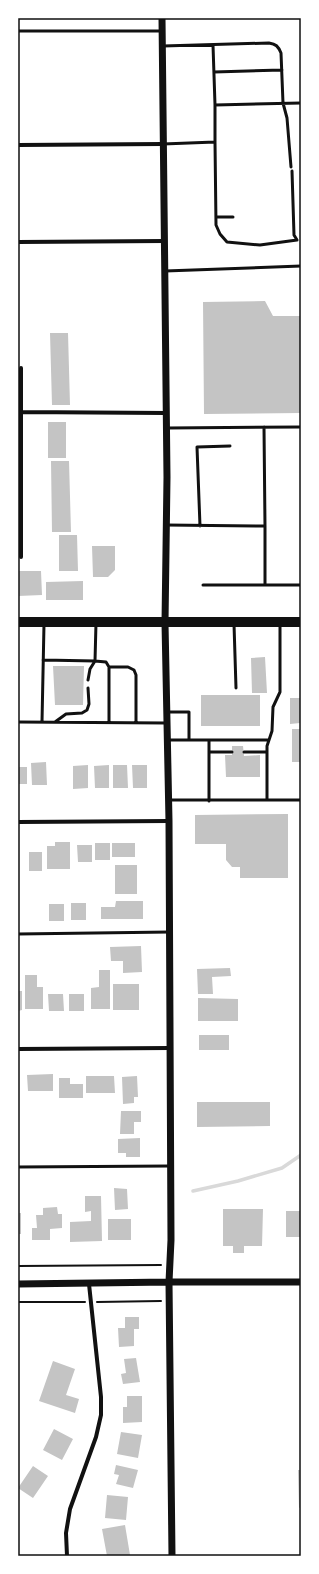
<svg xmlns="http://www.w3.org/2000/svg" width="319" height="1574" viewBox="0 0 319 1574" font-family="'Sofia Sans Condensed',sans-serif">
<rect width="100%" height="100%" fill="#fff"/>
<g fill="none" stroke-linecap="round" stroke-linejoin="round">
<path stroke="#d9d9d9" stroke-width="3.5" d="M193,1191l45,-10 44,-13 19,-13"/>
</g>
<path fill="#c4c4c4" d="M265,301l8,15h28v97l-97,1 -1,-112z
M50,333h18l2,72h-18z
M48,422h18v36h-18z
M51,461h18l2,71h-19z
M59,535h18l1,36h-19z
M92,546h23v24l-7,7h-15z
M18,571h23l1,24 -24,1z
M83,581v19h-37v-18z
M265,657l2,36h-15l-1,-35z
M53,666h31l-1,39h-28z
M201,695h59v31h-59z
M290,698h10v25l-10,1z
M292,729h9v33h-9z
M232,746h11l1,10 16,-1v22h-34l-1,-22h7z
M46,762l1,23h-15l-1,-22z
M88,765v23l-15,1v-23z
M109,765v23h-14l-1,-22z
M113,765h14l1,23h-15z
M132,765h15v23h-14z
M18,767h9v17h-9z
M288,814v64h-48v-11h-8l-6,-7v-16h-31v-29z
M55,842h15v27h-23v-23h8z
M95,843h15v17h-15z
M112,843h23v14h-23z
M77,845h15v17h-14z
M29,852h13v19h-13z
M115,865h22v29h-22z
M116,901h27v18h-42v-12h14z
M71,903h15v17h-15z
M49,904h15v17h-15z
M141,946l1,26 -19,1v-12h-12l-1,-14z
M230,968l1,8 -19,1 1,17h-15l-1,-25z
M99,970h11v39h-19v-21l8,-1z
M25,975h12v12h6v22h-18z
M113,984h26v26h-26z
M18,991h4v19l-4,1z
M48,994h15l1,17h-15z
M69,994h15v17h-15z
M198,998l40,1v22h-40z
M199,1035h30v15h-30z
M53,1074v17h-25l-1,-16z
M86,1076h28l1,17h-29z
M137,1076l1,21h-4v6l-11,1 -1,-27z
M59,1078h11v6h13v14h-24z
M197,1102h73v24l-73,1z
M121,1111h20v11h-7v12h-14z
M140,1138v19h-14v-4h-8v-14z
M114,1188l13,1 1,20 -13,1z
M85,1196h16l1,45 -32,1v-20l21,-1v-10l-6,1z
M57,1207l1,7h4v14l-12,1v11h-18v-12h5l-1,-13h7v-7z
M223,1209h40l-1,37h-18v7h-11v-7h-10z
M286,1211h15v26h-15z
M18,1213h3v21h-3z
M108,1219h23v21h-23z
M125,1317h14v12h-5v17l-15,1 -1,-19h7z
M136,1358l4,24 -17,2 -2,-10 5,-1 -2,-14z
M53,1361l22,8 -9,26 13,4 -4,14 -36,-12z
M127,1396h15v26l-19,1v-16h4z
M54,1429l19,10 -11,21 -19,-10z
M121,1432l21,3 -4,23 -21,-4z
M116,1465l22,5 -5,18 -17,-4 3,-9 -5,-1z
M33,1466l15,10 -15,22 -15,-10z
M298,1470h3v37l-2,1z
M107,1495l21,2 -2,23 -21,-2z
M125,1525l5,30 -23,1 -5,-27z"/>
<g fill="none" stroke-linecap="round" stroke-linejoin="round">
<path stroke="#111" stroke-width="2" d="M18,1266l143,-1
M18,1302h67
M97,1302l64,-1"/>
<path stroke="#111" stroke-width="3" d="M18,31h144
M163,46l106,-3c7,1 9,3 12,10l2,50 4,15 4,49
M214,72l68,-2
M215,105l86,-2
M215,142l1,83 4,9 7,8 33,3 37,-5 -3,-5 -2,-64
M163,144l52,-2v-37l-2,-60
M216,217h17
M165,271l136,-5
M168,428l133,-1
M166,525l99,1 -1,-99
M200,526l-3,-79 33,-1
M265,526v59
M203,585h98
M234,624l2,64
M43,660l52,1 1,-38
M109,667h19l6,3 2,5v48
M88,680l2,-11 5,-8 11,1 3,5v55
M168,712h21v28
M18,722l148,1
M42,722l2,-98
M55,722l11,-8 16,-1 5,-3 2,-6 -1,-16
M168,740h101
M209,752h23
M244,752h23
M169,800h132
M267,800v-54l5,-15 1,-24 7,-15v-68
M209,801v-60
M18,934l152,-2
M18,1167l152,-1"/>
<path stroke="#111" stroke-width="4" d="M18,145l145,-1
M18,242l147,-1
M20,412l146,1
M21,557v-189
M18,822l151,-1
M18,1049l152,-1
M67,1556l-1,-23 4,-24 26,-72 5,-22v-18l-12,-113"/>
<path stroke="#111" stroke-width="7" d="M162,18l5,459 -2,146 4,198 2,419 -2,42 3,274
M18,1284l151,-2h132"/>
<path stroke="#111" stroke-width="10" d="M18,622h283"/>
</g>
<rect width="319" height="1574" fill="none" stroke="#ffffff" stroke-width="38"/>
<rect x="19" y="19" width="281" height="1536" fill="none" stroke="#111" stroke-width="1.5"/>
</svg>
